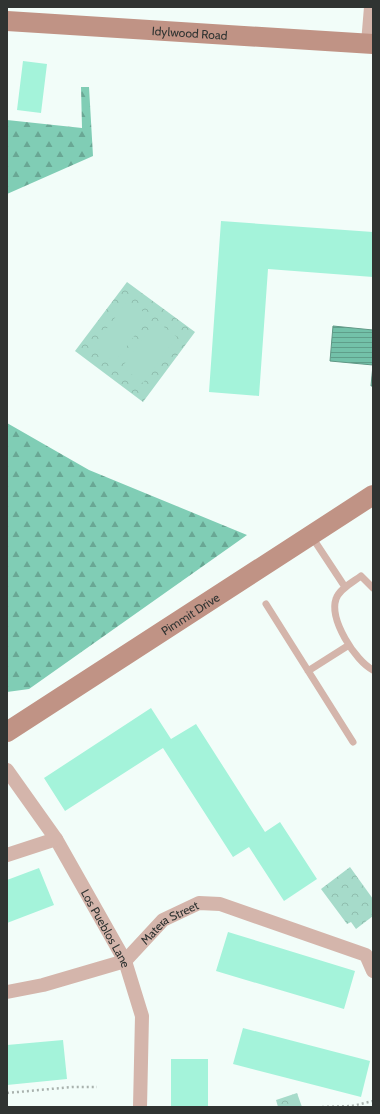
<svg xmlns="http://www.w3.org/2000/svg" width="380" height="1114" viewBox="0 0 380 1114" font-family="Cabin,sans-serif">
<defs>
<pattern id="forest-firs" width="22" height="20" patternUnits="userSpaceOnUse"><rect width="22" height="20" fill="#80cdb5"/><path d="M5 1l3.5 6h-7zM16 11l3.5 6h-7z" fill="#69a794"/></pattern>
<pattern id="park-crowns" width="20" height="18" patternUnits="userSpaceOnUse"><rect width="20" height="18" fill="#a6dbca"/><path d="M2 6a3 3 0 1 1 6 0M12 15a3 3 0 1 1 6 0" fill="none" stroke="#8fbdae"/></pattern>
<pattern id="water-rules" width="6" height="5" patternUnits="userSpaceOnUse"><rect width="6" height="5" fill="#73c1a9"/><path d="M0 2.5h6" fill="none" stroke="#5f9e8a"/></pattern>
</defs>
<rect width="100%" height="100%" fill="#f2fdf9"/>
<path fill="url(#forest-firs)" d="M81,87h8l4,69 -86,38v-74l75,8z
M7,423l82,47 158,65 -218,154 -22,3z"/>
<path fill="url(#park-crowns)" d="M127,282l68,50 -52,70 -68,-51z
M350,867l23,32v17l-17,13 -5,-7 -4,2 -26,-35z
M297,1093l5,14h-24l-2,-7z"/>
<path fill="#a6dbca" d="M128,300l21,16 -34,46 -21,-16z
M156,321l21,16 -34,46 -21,-16z"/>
<path fill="url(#water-rules)" stroke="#5f9785" d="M333,326l40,4v56h-2l2,-21 -43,-4z"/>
<path fill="#a4f3da" d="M23,61l24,3 -6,49 -24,-3z
M221,221l152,11v45l-105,-8 -9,127 -50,-4z
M151,708l20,31 25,-15 69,108 15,-10 37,57 -33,22 -35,-54 -16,10 -70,-109 -98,63 -21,-33z
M39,868l15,37 -47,18v-43z
M228,932l127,39 -11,38 -128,-38z
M243,1028l127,33 -9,36 -128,-33z
M63,1040l4,39 -60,6v-40z
M171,1059h37v48h-37z"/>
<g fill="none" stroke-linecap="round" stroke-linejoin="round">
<path stroke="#a9b2ae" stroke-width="2.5" stroke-dasharray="2 3" stroke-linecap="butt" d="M7,1093l65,-6h25
M322,1107l30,-1 21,-5"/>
<path stroke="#d4b5ab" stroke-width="7" d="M312,537l33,50
M373,588l-12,-12c-8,6 -22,13 -25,23 -7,20 19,62 37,71
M266,604l87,138
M308,671l41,-26"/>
<g stroke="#d4b5ab" stroke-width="14">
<path d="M368,43l3,-36"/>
<path id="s1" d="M7,770l49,69 69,122 17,55 -2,91"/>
<path d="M7,855l49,-16"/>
<path id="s2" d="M7,992l36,-7 82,-24 38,-41 36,-17 21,1 146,51 7,16"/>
</g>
<g stroke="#c09385" stroke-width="20">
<path id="s3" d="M7,21l366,23"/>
<path id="s4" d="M7,732l366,-237"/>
</g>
</g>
<g text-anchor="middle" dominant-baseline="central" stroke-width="3" stroke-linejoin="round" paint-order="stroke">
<g font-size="12" fill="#303432" stroke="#fff">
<text stroke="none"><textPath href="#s3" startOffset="183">Idylwood Road</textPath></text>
<text stroke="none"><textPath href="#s4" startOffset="218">Pimmit Drive</textPath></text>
<text stroke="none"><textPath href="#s2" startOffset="182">Matera Street</textPath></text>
<text stroke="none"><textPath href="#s1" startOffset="187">Los Pueblos Lane</textPath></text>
</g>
</g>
<rect width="380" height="1114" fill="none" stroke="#303432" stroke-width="16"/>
</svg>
